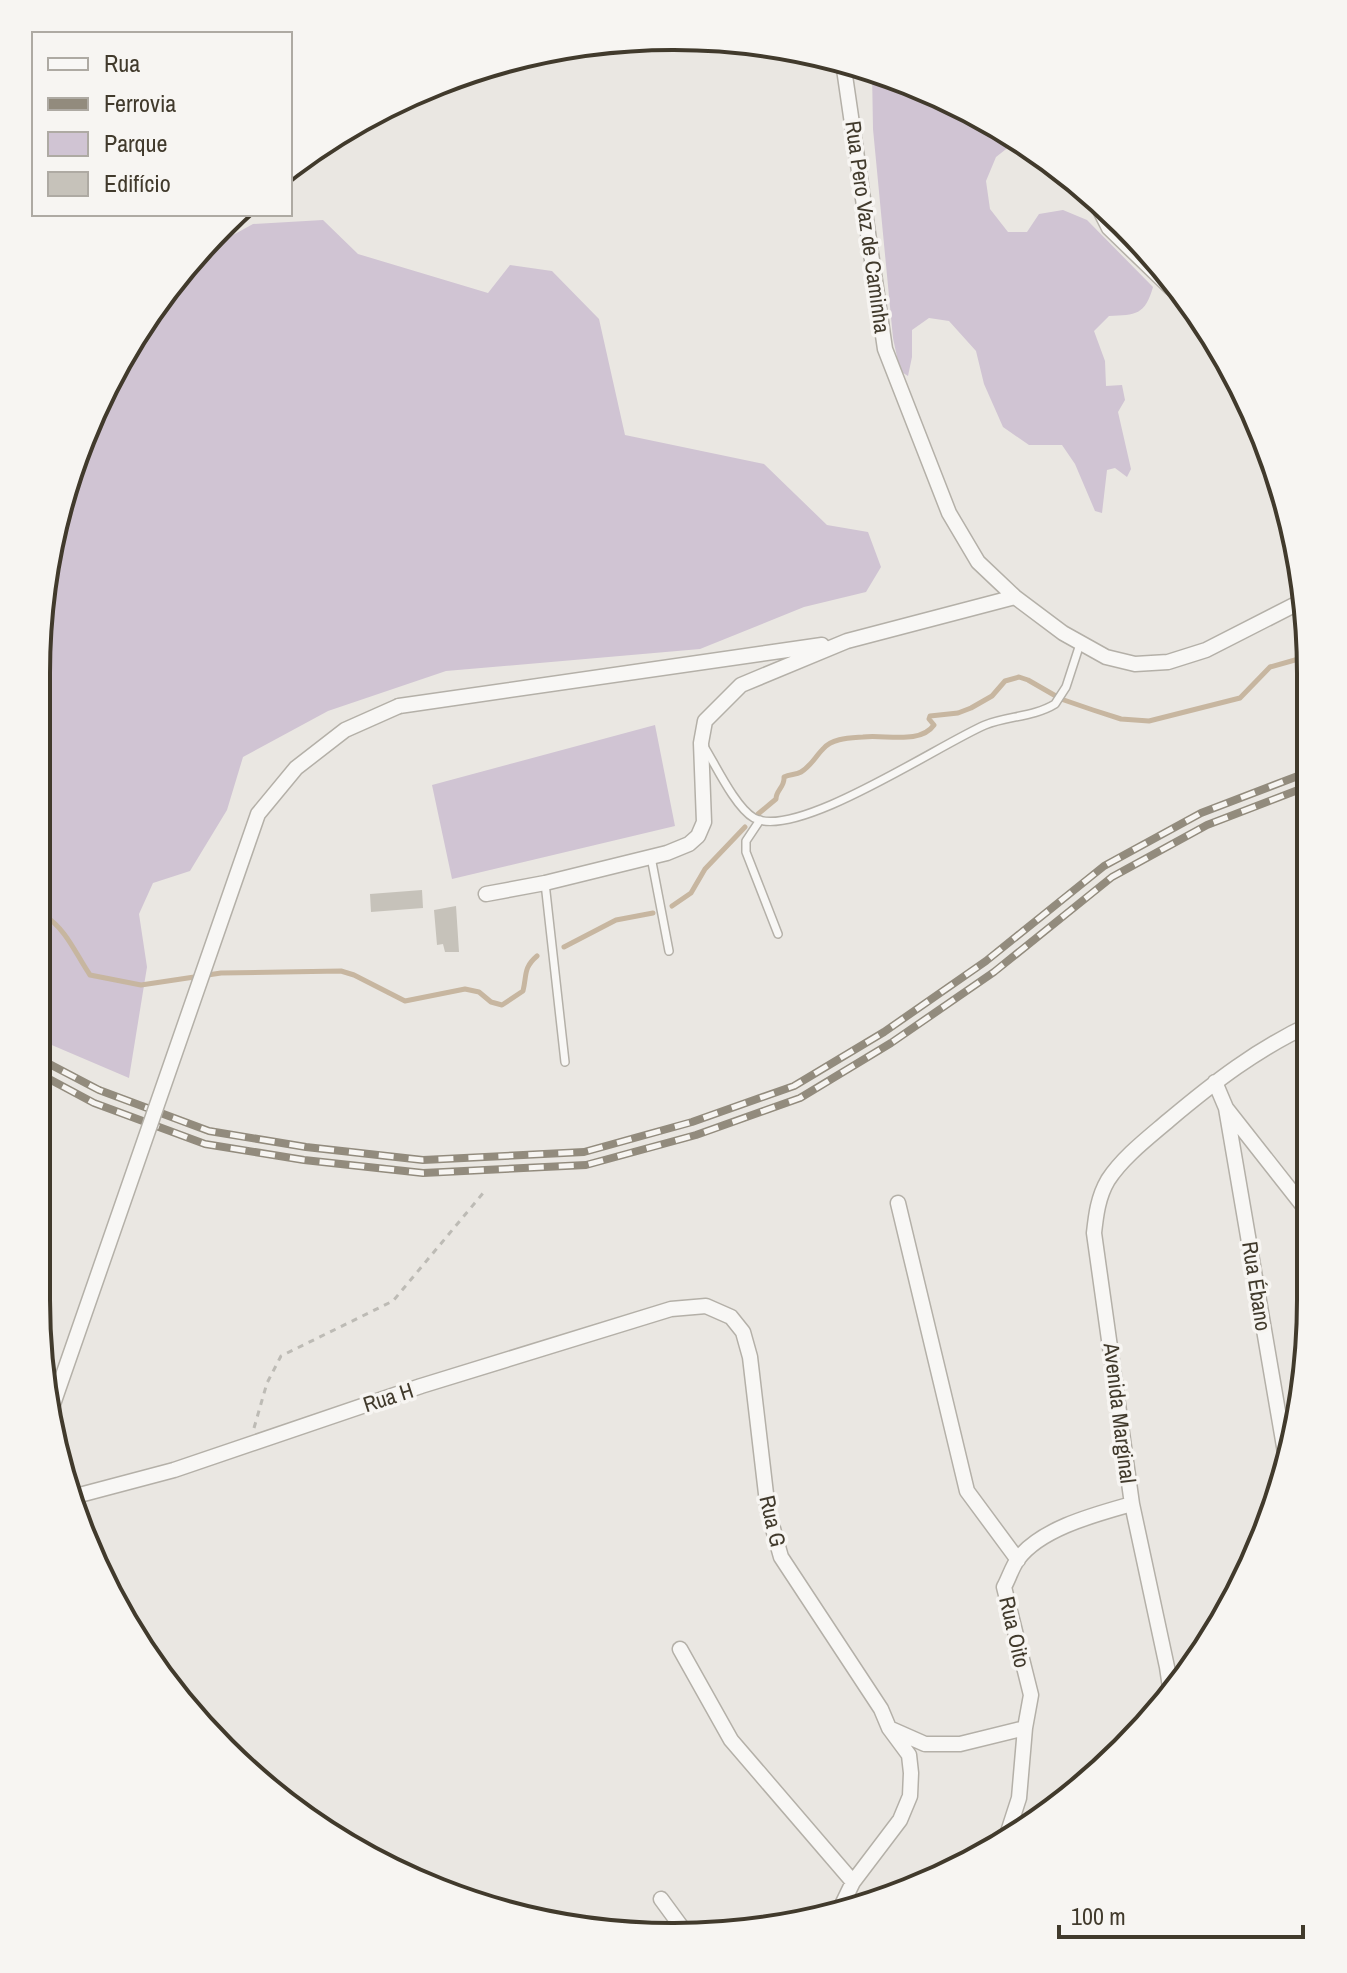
<svg xmlns="http://www.w3.org/2000/svg" width="1347" height="1973" viewBox="0 0 1347 1973" font-family="'Archivo Narrow',sans-serif">
<rect width="100%" height="100%" fill="#eae7e2"/>
<path fill="#d0c4d3" d="M872,71l46,14 101,54 -23,18 -10,24 4,28 18,23h19l12,-18 24,-4 24,10 66,67c-8,28 -17,28 -44,29l-15,15 11,30 1,25 16,-1 3,15 -7,12 13,57 -4,8 -12,-9 -8,2 -5,43 -7,-2 -20,-47 -13,-19h-33l-26,-18 -19,-43 -8,-33 -27,-30 -20,-3 -17,12v27l-4,19 -8,-5 -7,-33 -20,-209z
M323,220l35,34 130,39 22,-28 42,6 47,48 26,116 139,29 63,61 41,7 13,35 -15,25 -62,15 -104,42 -254,22 -118,40 -85,46 -16,53 -37,61 -37,12 -14,31 8,53 -18,111 -82,-35 -11,-7v-362l12,-124 54,-159 100,-139 51,-28z
M655,725l20,101 -223,53 -20,-94z"/>
<g fill="none" stroke-linecap="round" stroke-linejoin="round">
<path stroke="#c7b6a0" stroke-width="5" d="M758,814l18,-15c0,-9 9,-12 8,-22 6,-3 12,-2 17,-5 10,-6 14,-15 22,-23 9,-11 27,-11 40,-12 21,-3 57,8 71,-12l-5,-6 1,-3 28,-3 13,-5 21,-12 13,-15 14,-4 9,3 33,19 32,11 28,9 28,2 91,-23 30,-31 39,-11
M672,906l19,-13 14,-24 40,-42
M36,917l8,-2c23,15 31,38 46,60l51,10 80,-12 120,-2 13,4 51,26 60,-12 14,3 12,10 11,3 21,-14c4,-16 0,-23 14,-35
M564,947l52,-27 37,-7"/>
</g>
<path fill="#c6c2ba" d="M422,890l1,18 -52,4 -1,-18z
M456,906l3,46h-14l-2,-8 -6,1 -3,-35z"/>
<g fill="none" stroke-linecap="round" stroke-linejoin="round">
<g stroke="#b4b0a8" stroke-width="10">
<path id="service" d="M705,748c11,18 31,60 49,70 42,23 186,-74 231,-93 22,-9 49,-8 70,-21l11,-17 14,-43
M760,820l-14,21v11l32,82
M651,857l18,94
M545,883l20,179"/>
</g>
<g stroke="#b4b0a8" stroke-width="17">
<path id="minor" d="M843,62l42,287 64,164 29,49 37,35 48,36 43,24 29,7 33,-2 38,-12 98,-50
M1094,198l15,30 62,60
M399,706l423,-61
M486,894l59,-11 122,-30 22,-9 9,-8 6,-14 -3,-79 4,-22 36,-36 106,-44 168,-44
M1215,1082l11,26 85,108
M1226,1108l61,356
M898,1203l69,288 51,69
M72,1497l102,-27 247,-84 250,-77 35,-3 25,11 12,15 7,25 18,154 13,46 100,152 8,19 20,27 2,18 -1,23 -10,24 -47,62 -14,29
M680,1649l51,91 122,142
M1171,1694l-4,-27 -35,-163 -38,-271c2,-18 4,-36 14,-53 15,-23 40,-42 61,-60 44,-37 89,-72 142,-96
M891,1729l34,15h35l65,-16
M1007,1835l12,-37 6,-70 6,-33 -27,-108c5,-9 8,-20 14,-28 23,-31 79,-45 114,-55
M661,1899l22,30"/>
</g>
<path stroke="#bdbbb5" stroke-width="3" stroke-dasharray="6 6" stroke-linecap="butt" d="M254,1428l13,-45 14,-27 112,-55 91,-109"/>
<use href="#service" stroke="#f8f7f5" stroke-width="7"/>
<use href="#minor" stroke="#f8f7f5" stroke-width="14"/>
<g stroke="#928b7d" stroke-width="8">
<path id="rail" d="M36,1057l63,33 110,41 97,16 117,13 161,-8 108,-30 102,-36 90,-54 102,-71 118,-95 97,-53 110,-42
M36,1072l58,31 111,41 99,16 119,13 163,-8 110,-30 104,-37 91,-55 103,-71 118,-95 95,-52 104,-40"/>
</g>
<use href="#rail" stroke="#f7f5f2" stroke-width="5" stroke-dasharray="15" stroke-linecap="butt"/>
<g stroke="#b4b0a8" stroke-width="17" stroke-linecap="butt">
<path id="minor-bridge" d="M51,1410l207,-596 38,-46 49,-38 54,-24"/>
</g>
<use href="#minor-bridge" stroke="#f8f7f5" stroke-width="14"/>
</g>
<g text-anchor="middle" dominant-baseline="central" stroke-width="7" stroke-linejoin="round" paint-order="stroke">
<g font-size="22" fill="#413a2c" stroke="#f7f5f2">
<text transform="translate(868 227) rotate(82)">Rua Pero Vaz de Caminha</text>
<text transform="translate(1257 1286) rotate(81)">Rua Ébano</text>
<text transform="translate(388 1397) rotate(-18)">Rua H</text>
<text transform="translate(1120 1413) rotate(83)">Avenida Marginal</text>
<text transform="translate(773 1521) rotate(77)">Rua G</text>
<text transform="translate(1015 1632) rotate(77)">Rua Oito</text>
</g>
</g>
<path d="M0 0H1347V1973H0ZM673 50H674A623 623 0 0 1 1297 673V1300A623 623 0 0 1 674 1923H673A623 623 0 0 1 50 1300V673A623 623 0 0 1 673 50Z" fill="#f7f5f2" fill-rule="evenodd"/>
<path fill="none" stroke="#413a2c" stroke-width="4" d="M673 50H674A623 623 0 0 1 1297 673V1300A623 623 0 0 1 674 1923H673A623 623 0 0 1 50 1300V673A623 623 0 0 1 673 50Z"/>
<rect x="32" y="32" width="260" height="184" fill="#f7f5f2" stroke="#aeaaa3" stroke-width="2"/>
<rect x="48" y="58" width="40" height="12" fill="#f8f7f5" stroke="#aeaaa3" stroke-width="2"/>
<text x="104" y="72" font-size="24" fill="#413a2c">Rua</text>
<rect x="48" y="98" width="40" height="12" fill="#928b7d" stroke="#aeaaa3" stroke-width="2"/>
<text x="104" y="112" font-size="24" fill="#413a2c">Ferrovia</text>
<rect x="48" y="132" width="40" height="24" fill="#d0c4d3" stroke="#aeaaa3" stroke-width="2"/>
<text x="104" y="152" font-size="24" fill="#413a2c">Parque</text>
<rect x="48" y="172" width="40" height="24" fill="#c6c2ba" stroke="#aeaaa3" stroke-width="2"/>
<text x="104" y="192" font-size="24" fill="#413a2c">Edifício</text>
<path d="M1059 1925v12h244v-12" fill="none" stroke="#413a2c" stroke-width="4"/>
<text x="1071" y="1925" font-size="24" fill="#413a2c" stroke="#f7f5f2" stroke-width="6" paint-order="stroke">100 m</text>
</svg>
